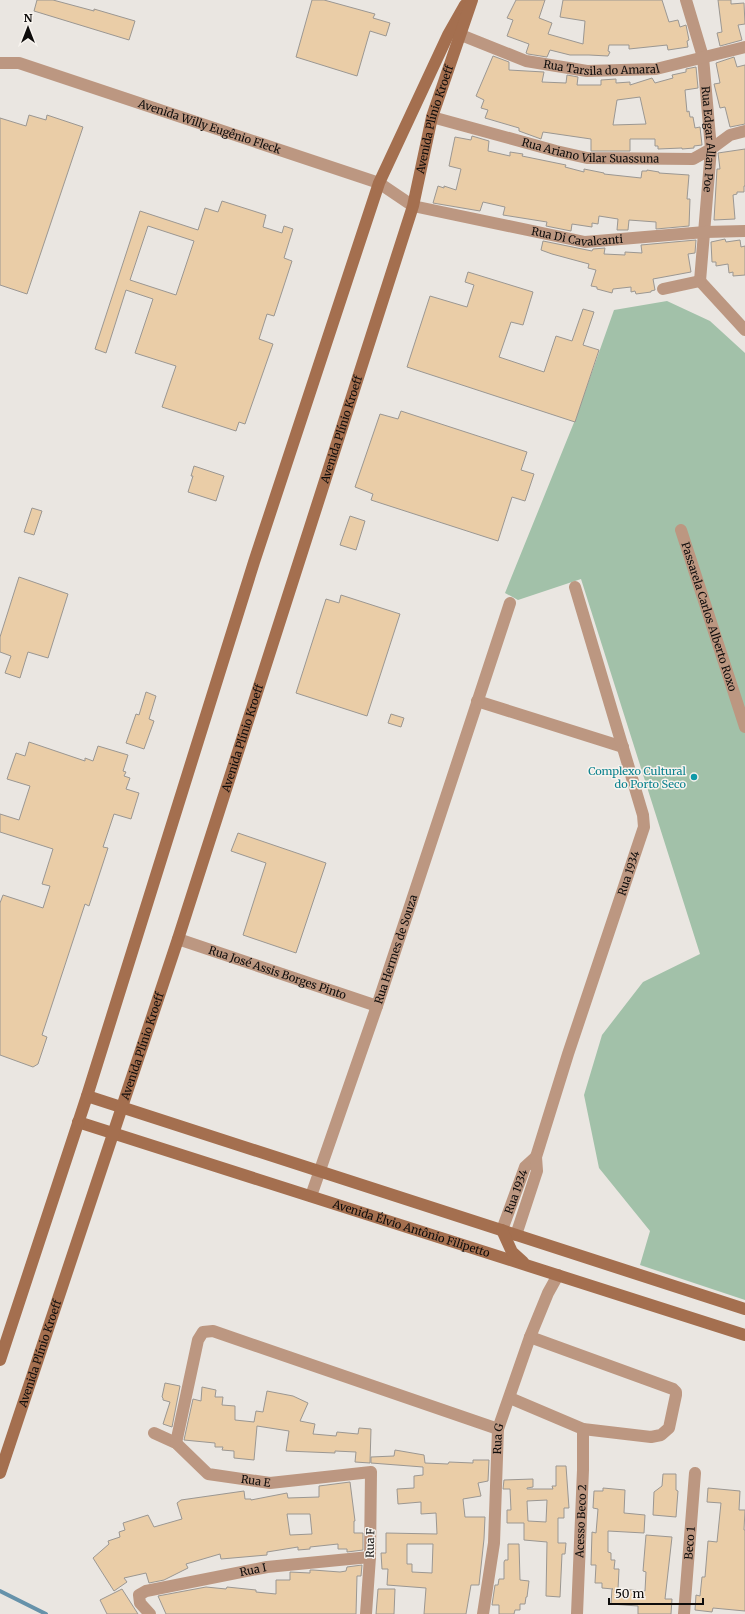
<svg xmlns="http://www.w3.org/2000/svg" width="745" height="1614" viewBox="0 0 745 1614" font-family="Merriweather,serif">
<rect width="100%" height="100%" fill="#eae6e1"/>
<path fill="#a2c1a9" d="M667,301l43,20 35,32v947l-105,-35 10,-34 -51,-63 -15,-73 18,-60 41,-53 57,-28 -119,-375 -63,21 -13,-7 70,-173 39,-110z"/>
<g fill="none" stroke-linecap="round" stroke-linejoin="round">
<path stroke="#6692aa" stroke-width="4" d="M0,1591l46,23"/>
</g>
<path fill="#eacda7" stroke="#9b9792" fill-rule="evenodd" d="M37,0h16l41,11v-2l41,12 -6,19 -95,-29z
M312,0h12l51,14 -2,4 17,5 -4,13 -16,-5 -13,45 -61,-19z
M516,0h29l-6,18 13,5 -4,11 35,10 2,-23 -25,-4 3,-17h99l7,22 9,-2 2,7 6,-2 3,15 -2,1 1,6 -20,3 -1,-5 -38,4v-4h-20l-1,6 2,1 -2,4 -19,-1h-19l-20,-5 -3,7 -19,-3 -2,-1 3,-9 -22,-8 6,-16 -6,-2z
M718,0h13v4l13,-1 1,21 -7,1 4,15 -22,6 -3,-13 5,-1z
M493,56l16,6v8l35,2 -2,10 24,1 1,-8 11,2 -1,8h24v-5l15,-1v4l14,-1v3l22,-7 3,5 18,-5 -1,-3 14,-3v-3l10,-2 2,21 -13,2 2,22 2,-1 1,6h3l2,11 5,-1 2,18 -8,1v2l-12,1v-1l-24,1v-3h-3v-7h-25v12h-39v-12l-48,-7 -2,7 -22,-8v-3l-34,-10 3,-8 -7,-2 3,-8 -8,-4zM640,97l6,27 -33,1 4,-25z
M734,57l3,10 8,-2v59l-15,3 -5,-20 -5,1 -6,-24 6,-1 -4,-20z
M29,115l17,5 1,-5 36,12 -56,167 -27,-9v-167l26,8z
M472,136l17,5 -1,10 22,5v-4l13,2 -1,2 44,9 -1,2 19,5v-3l20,4v1l37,4 1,-7h5v-1l12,2v1l30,2 -2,24h3l-1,27 -33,3v-7l-27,-2 -1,10h-11l1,-11 -19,-3 -1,8 -6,-1v4l-20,-3 -1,7 -25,-5 1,-4 -44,-7 2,-8 -22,-5 -3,9 -47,-8 5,-17 6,2v-2l12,4 5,-21 -12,-3 6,-29 16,3z
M745,149v37h-1v6h-7v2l-4,1 2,24 -21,1 3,-51h3l-2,-16z
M222,201l44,14 -3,12 19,6 2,-7 9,3 -9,29 8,3 -18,55 -7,-2 -8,25 14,5 -28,80 -6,-2 -3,9 -74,-24 14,-41 -41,-13 18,-54 -27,-9 -20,63 -11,-4 45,-138 58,19 7,-22 13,4zM148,226l46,15 -18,54 -46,-15z
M725,239l1,3 14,-2 1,7 4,-1v29l-12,1v-4l-4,1 -1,-9 -12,2v-4h-4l-1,-20z
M696,240l-1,13 -7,1 3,18 -38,7 2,11 -4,1v1l-15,2 -1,-3 -4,1v-5l-18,2 -1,4 -15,-4v-2l-6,-1 5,-16 -8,-2 1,-4 -37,-10 -11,-4 2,-9 49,10 1,-2 12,-1 -1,6 21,1v-3l17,1 -1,-8z
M468,272l65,20 -10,33 -12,-3 -12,35 45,15 12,-36 16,5 11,-32 11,3 -11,33 16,5 -24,72 -168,-55 23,-71 37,11 7,-22 -9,-3z
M401,411l126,41 -6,18 13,4 -9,27 -13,-4 -14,44 -127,-41 2,-6 -18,-7 25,-73 18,5z
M194,466l30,10 -8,25 -28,-9 5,-16h-2z
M32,508l10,3 -8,24 -10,-3z
M350,516l15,5 -9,29 -16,-5z
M19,577l49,17 -20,64 -20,-6 -8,26 -15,-5 6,-17 -11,-4v-15z
M341,595l59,19 -33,102 -71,-23 30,-94 13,4z
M146,692l10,4 -7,23 5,2 -10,28 -18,-6 10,-29 3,1z
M391,714l13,4 -3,9 -13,-4z
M29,742l56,19v-3l8,3 5,-15 30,9 -5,16 3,1 -2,4 6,2 -4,11 13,4 -8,26 -17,-5 -11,33 5,1 -19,58 -4,-2 -43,131 5,2 -9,27 -5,3 -33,-12v-152l3,-8 40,13 7,-22 -8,-2 11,-35 -53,-17v-18l19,6 11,-34 -23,-7 9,-26 9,3z
M238,833l88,30 -30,90 -53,-18 23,-72 -35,-12z
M165,1383l15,3 -8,41 -9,-3 7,-22 -7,-2v-2l-1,-1z
M202,1387l14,3 -1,7h8l-1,8 13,1v14l19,2 2,-11 7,1 4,-21 26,5 15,7 -8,18 15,3 -2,10 23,2 1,-4 21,2 1,-6 12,1 -1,34 -15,-1 1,-10 -21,-1v2l-49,-2 3,-20 -32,-5 -3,34 -20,-2v-7l-12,-1 1,-3h-8v-4l-31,-3 9,-41 8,2z
M395,1450l29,5 1,8 23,1 1,-2 24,1v-3h16l-1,21 -10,2 3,13 -18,3 2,18h20l-1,22 -5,46h-8l-5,29h-42l2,-26 -39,-3 1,-16h-6l-1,-16h5v-20l51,1 -1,-21 -15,1v-12l-23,2 -1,-15 17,-1v-12l9,-1v-8l-52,-4v-6l23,-1zM407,1544h26l-1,29 -20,-1v-8h-5z
M556,1466h10l3,42h-5v10h-6v25h8l-1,11h-3l-2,43 -14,-1 1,-54 -23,-2v-17h-17v-13h4l-1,-21h-7l1,-9 29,-1v8l-6,1v1h26l-1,-3h4zM547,1500l-1,22 -18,-1 -1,-20z
M663,1474h13v16l2,1 -2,26 -23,-2 1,-23 8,-6z
M350,1482l5,39h-1v12h9v17l-16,2v-3h-9v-5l-28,3v2l-12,1v-3l-31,5v3l-46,4 -1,-5 -34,10 2,4 -24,12 -15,3 -3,-10 -22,5 3,4 -13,9 -21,-33 16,-14 -1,-3 12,-4 -1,-5 6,-2 -2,-7 25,-8 6,12 28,-8 -5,-16 4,-3 63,-9 1,8h6v1l36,-7 1,5 31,-1v-11zM287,1514h23l2,20 -22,1z
M603,1488l22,2 -1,23 21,2 -1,18 -36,-2v21l3,1v7h4l-1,9h5l-1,20 27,2 1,-19 -3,-1 3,-36 26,2 -7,62h7l-1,15h-33v-8l-27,-2 1,-15h1l-11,-1v-5h-7l1,-18h-5l1,-33 4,1 2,-24 -5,-1 1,-17h9z
M708,1488l32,3 -1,19h6l-1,20h1v81l-32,-3 -1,4 -17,-2 1,-15 4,1 2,-19h3l3,-36 9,1 4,-39 -14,-1z
M508,1544h11l1,36 9,1 -2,16h-1l-1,7h-5v6h-5l-1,4h-15v-9h-7l3,-20h3l1,-6h5v-17l1,-2h3z
M362,1565l-1,11h-4l-1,38h-190l-8,-18 48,-9 20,2 1,-2 29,3v2l20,2v-14h14v-8l20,1v-3h3l27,2 6,-1 1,-4z
M122,1589l16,25h-31l-7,-14z
M378,1589h17l-1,25h-18z"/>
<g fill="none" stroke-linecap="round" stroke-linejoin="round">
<g stroke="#bc9781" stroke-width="12">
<path id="s1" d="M686,0l17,57 8,92 -11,132"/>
<path id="s2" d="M461,35l65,26 61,10 69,-2 89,-22"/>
<path id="s3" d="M0,63h19l360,120 34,23 172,36 120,-10 40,-1"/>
<path id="s4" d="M432,117l124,34 31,7 106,1 18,-10 19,-14 15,-4"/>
<path d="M700,281l45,49"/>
<path d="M663,289l37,-8"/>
<path id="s5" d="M681,530l64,197"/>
<path d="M477,701l146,46"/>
<path id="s6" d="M178,939l199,67"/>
<path id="s7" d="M311,1196l66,-190 133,-403"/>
<path id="s8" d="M502,1230l23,-63 11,-10"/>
<path id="s9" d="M516,1235l21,-64 -1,-14 32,-103 76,-227 -1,-12 -68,-228"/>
<path d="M510,1398l73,31 68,8 10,-2 8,-7 7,-33v-3l-3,-3 -143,-52"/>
<path id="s10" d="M154,1433l22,10 32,31 62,9 101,-11 -1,85 -4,57"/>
<path d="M176,1443l22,-103 5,-8 10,-1 285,98"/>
<path id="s11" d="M150,1614l-10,-11 -1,-8 7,-4 121,-24 103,-10"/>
<path id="s12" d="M483,1614l11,-71 4,-114 32,-92 18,-44 10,-18"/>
<path id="s13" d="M577,1614l6,-144v-41"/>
<path id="s14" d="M684,1614l11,-141"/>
</g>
<g stroke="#a46f4f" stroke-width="12">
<path d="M87,1096l658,213"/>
<path id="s15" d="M78,1122l667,213"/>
<path d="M502,1230l10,22 11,10"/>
<path d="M0,1360l87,-264 167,-534 125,-379 69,-148 17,-30"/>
<path id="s16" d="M0,1473l178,-534 235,-733 19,-89 40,-117"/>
</g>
</g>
<circle fill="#0f9aa8" stroke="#f7f3ee" stroke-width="1.5" cx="694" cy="777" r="4"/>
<g text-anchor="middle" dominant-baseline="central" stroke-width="3" stroke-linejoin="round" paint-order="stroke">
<g font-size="11" fill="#0e0c0b" stroke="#f7f3ee">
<text stroke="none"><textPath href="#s2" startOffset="146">Rua Tarsila do Amaral</textPath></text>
<text stroke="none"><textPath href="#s16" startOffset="1422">Avenida Plínio Kroeff</textPath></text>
<text stroke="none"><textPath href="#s3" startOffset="220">Avenida Willy Eugênio Fleck</textPath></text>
<text stroke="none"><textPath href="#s1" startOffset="142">Rua Edgar Allan Poe</textPath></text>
<text stroke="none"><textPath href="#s4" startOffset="163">Rua Ariano Vilar Suassuna</textPath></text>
<text stroke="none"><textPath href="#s3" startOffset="607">Rua Di Cavalcanti</textPath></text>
<text stroke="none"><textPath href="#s16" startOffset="1098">Avenida Plínio Kroeff</textPath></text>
<text stroke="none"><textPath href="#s5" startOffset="91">Passarela Carlos Alberto Roxo</textPath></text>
<text stroke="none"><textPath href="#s16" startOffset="774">Avenida Plínio Kroeff</textPath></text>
<text stroke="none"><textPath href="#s9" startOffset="380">Rua 1934</textPath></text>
<text stroke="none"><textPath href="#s7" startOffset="261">Rua Hermes de Souza</textPath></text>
<text stroke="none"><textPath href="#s6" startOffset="105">Rua José Assis Borges Pinto</textPath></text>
<text stroke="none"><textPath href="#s16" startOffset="450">Avenida Plínio Kroeff</textPath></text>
<text stroke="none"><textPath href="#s8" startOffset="41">Rua 1934</textPath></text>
<text stroke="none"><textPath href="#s15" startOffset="350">Avenida Élvio Antônio Filipetto</textPath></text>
<text stroke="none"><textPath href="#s16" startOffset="126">Avenida Plínio Kroeff</textPath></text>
<text stroke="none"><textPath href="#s12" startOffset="176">Rua G</textPath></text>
<text stroke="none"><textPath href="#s10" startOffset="117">Rua E</textPath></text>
<text stroke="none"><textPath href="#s13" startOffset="93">Acesso Beco 2</textPath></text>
<text transform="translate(370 1543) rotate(-89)">Rua F</text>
<text stroke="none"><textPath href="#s14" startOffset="71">Beco 1</textPath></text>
<text stroke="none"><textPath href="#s11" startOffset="140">Rua I</textPath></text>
</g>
<g font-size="11" fill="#0d838f" stroke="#f7f3ee" text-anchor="end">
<text x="686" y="771">Complexo Cultural<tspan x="686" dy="13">do Porto Seco</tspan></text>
</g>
</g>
<g transform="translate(28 28)" stroke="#f7f3ee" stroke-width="3" paint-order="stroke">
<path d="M0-3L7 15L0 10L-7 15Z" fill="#0e0c0b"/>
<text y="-6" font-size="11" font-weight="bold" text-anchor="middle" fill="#0e0c0b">N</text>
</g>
<path d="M609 1598v6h94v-6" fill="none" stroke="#0e0c0b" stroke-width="2"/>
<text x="615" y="1598" font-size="12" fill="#0e0c0b" stroke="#f7f3ee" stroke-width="3" paint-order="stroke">50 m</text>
</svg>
